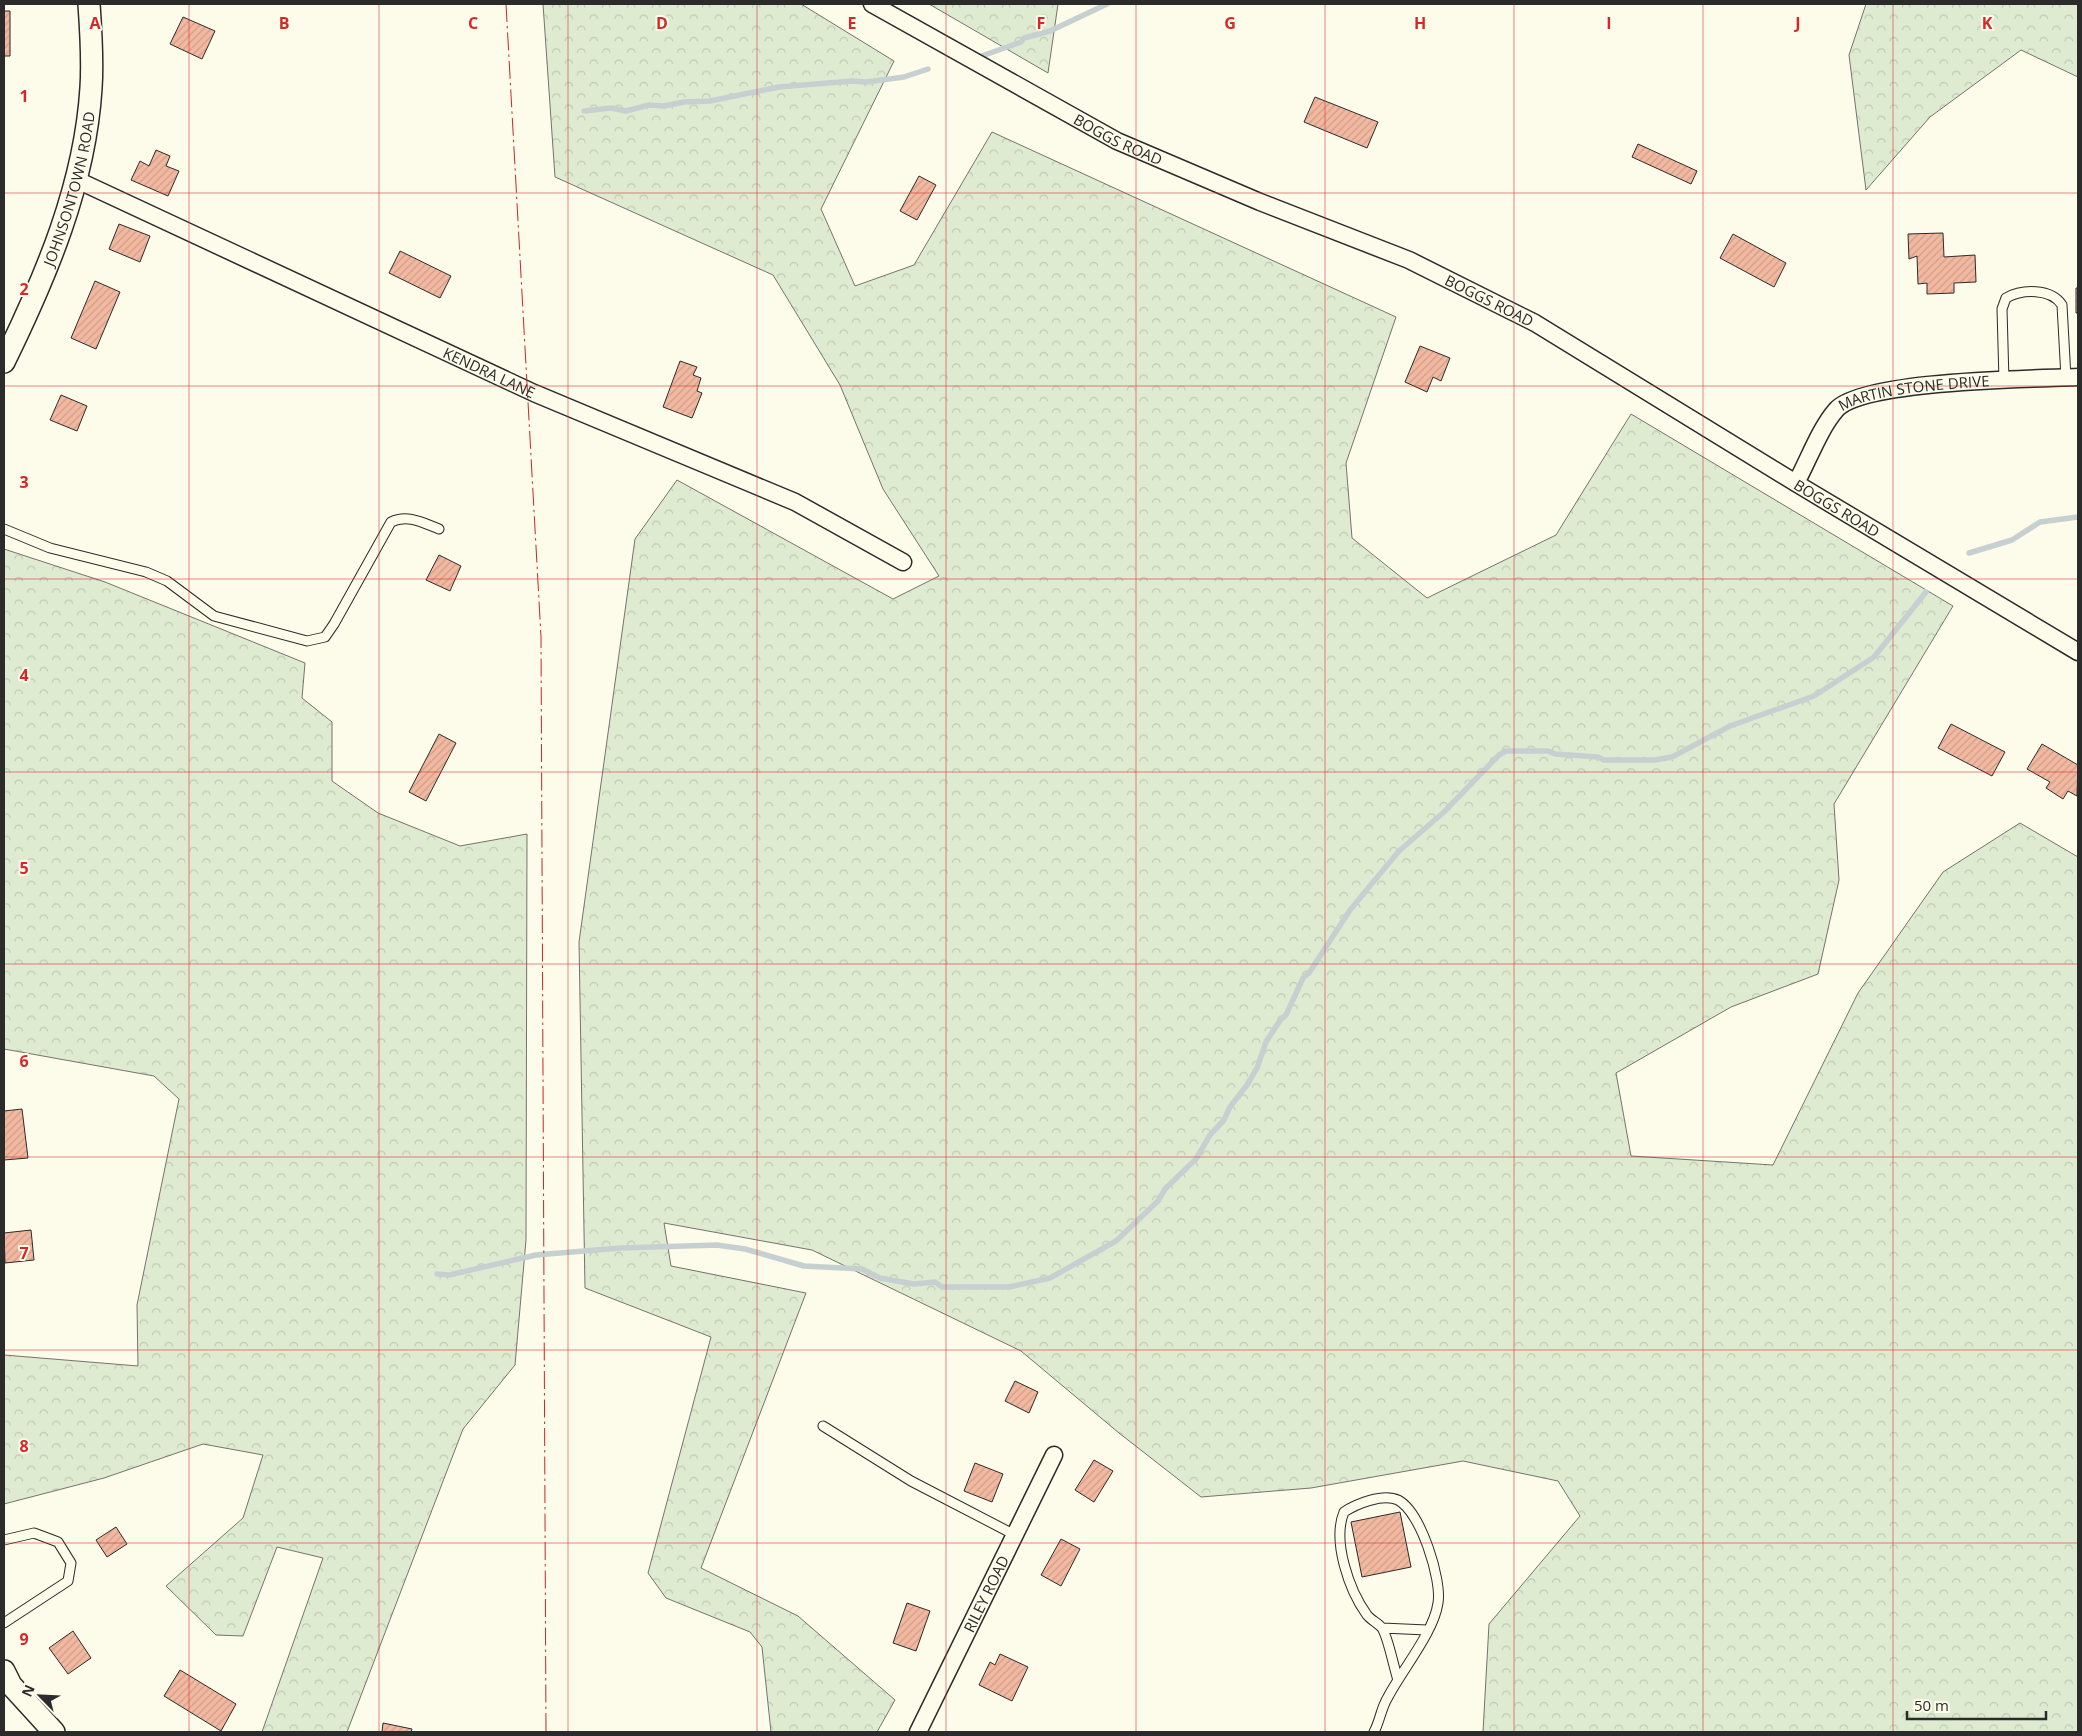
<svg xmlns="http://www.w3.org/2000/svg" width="2082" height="1736" viewBox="0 0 2082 1736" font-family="'Open Sans',sans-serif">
<defs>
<pattern id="forest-crowns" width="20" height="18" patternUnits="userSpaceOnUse" patternTransform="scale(1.25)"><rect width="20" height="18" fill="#deebd1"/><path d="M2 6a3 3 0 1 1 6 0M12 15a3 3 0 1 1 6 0" fill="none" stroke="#bfcab4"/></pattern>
<pattern id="building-hatch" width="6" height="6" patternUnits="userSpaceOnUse" patternTransform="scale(1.25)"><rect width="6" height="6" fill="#f2b8a0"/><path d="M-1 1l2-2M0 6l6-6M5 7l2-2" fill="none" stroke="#d09e8a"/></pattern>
</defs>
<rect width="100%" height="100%" fill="#fdfbea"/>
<path fill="url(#forest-crowns)" stroke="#74746e" d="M543,4h258l93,57 -73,148 34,77 59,-21 78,-133 404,185 -50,146 6,75 75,60 129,-63 75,-121 322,192 -119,198 5,76 -21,94 -87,33 -115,66 15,83 142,9 85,-172 85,-121 77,-49 58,34v875h-595l6,-108 91,-108 -22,-35 -95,-20 -152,27 -110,9 -82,-64 -98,-82 -209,-101 -148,-27 7,43 135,27 -105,275 97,48 97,84 -18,32h-106l-9,-85 -12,-15 -84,-34 -18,-25 63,-236 -126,-49 -6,-346 56,-403 42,-59 216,119 46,-23 -56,-87 -43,-104 -67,-110 -218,-98z
M929,4h129l-10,69z
M1866,4h212v73l-57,-27 -91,67 -64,73 -17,-135z
M4,549l101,33 200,81 -3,35 30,24v59l46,32 82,33 67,-12 -1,406 -11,125 -52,64 -116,303h-85l61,-174 -46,-11 -34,89 -27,-1 -50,-49 77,-68 20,-63 -60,-11 -99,34 -100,26v-149l134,11 -1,-61 42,-206 -25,-23 -150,-27z"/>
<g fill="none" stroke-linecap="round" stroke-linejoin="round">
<path stroke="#c7d0d0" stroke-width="5.5" d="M979,57l42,-15 3,-4 26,-7 57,-27
M584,111l27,-3 15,3 23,-6 15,1 20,-4 26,-1 69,-14 73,-6 14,1 38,-5 24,-8
M1969,553l43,-13 28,-18 38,-5
M437,1274l12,1 87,-20 84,-7 97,-3 28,4 59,17 58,3 18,9 34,6 21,-2 7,5h67l41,-9 66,-37 42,-40 7,-12 31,-30 14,-24 14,-15 6,-13 17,-22 10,-17 9,-26 15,-23 5,-4 17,-37 6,-5 41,-63 49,-59 45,-39 55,-57 7,-4h42l7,3 43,3 6,3h51l17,-3 58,-31 84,-30 60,-39 52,-65"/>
</g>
<path fill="url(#building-hatch)" stroke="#2b2b2b" d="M4,11h6v45h-6z
M183,17l32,14 -13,28 -32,-15z
M1315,97l63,25 -11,26 -63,-26z
M1638,144l59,27 -6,13 -59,-27z
M156,150l14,6 -4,10 13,5 -11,25 -37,-16 9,-19 9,5z
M919,176l17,9 -19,35 -17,-9z
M119,224l31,12 -10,26 -31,-13z
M1943,233l1,24 31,-2 1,27 -22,1v10l-27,1v-11l-9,1 -1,-28 -8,3 -1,-25z
M1733,234l53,29 -12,24 -54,-29z
M400,251l51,25 -11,22 -51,-25z
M95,281l25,11 -24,57 -25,-11z
M2076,288h2v25h-2z
M1420,346l30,12 -9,23 -8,-4 -6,15 -22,-10z
M680,361l17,6 -4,8 8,3 -4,13 5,2 -10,25 -29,-11z
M61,395l26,11 -10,25 -27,-11z
M439,555l22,11 -11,25 -24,-11z
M1951,724l54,28 -13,24 -54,-28z
M439,734l17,9 -30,58 -17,-9z
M2042,744l36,21 -1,31 -9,-5 -5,8 -17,-11 4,-6 -23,-13z
M22,1109l6,49 -24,2v-49z
M31,1230l3,30 -29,3 -1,-30z
M1015,1381l23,11 -9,21 -24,-12z
M1094,1460l19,11 -19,31 -19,-12z
M975,1463l28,11 -11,28 -28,-11z
M1400,1512l11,55 -49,10 -11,-55z
M116,1527l11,17 -20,13 -11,-17z
M1061,1539l19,10 -19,37 -20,-11z
M907,1603l23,8 -14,40 -23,-8z
M73,1631l18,27 -23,16 -19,-26z
M1000,1654l28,13 -16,34 -33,-16 11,-23 5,3z
M180,1670l56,34 -15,27 -57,-35z
M383,1723l29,6 -1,3h-29z"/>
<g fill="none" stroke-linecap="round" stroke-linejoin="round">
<g stroke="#2b2b2b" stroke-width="11">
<path id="service" d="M2004,381l-2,-72 4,-11c16,-9 45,-10 56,7l4,73
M4,529l46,19 96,24 21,9 47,35 93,25 18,-4 9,-13 57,-102c17,-8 32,1 48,7
M823,1426l88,55 104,54
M4,1540l30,-7 24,9 13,21 -3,18 -64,42
M1382,1628l45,2
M1374,1732c6,-11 7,-24 14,-35 14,-27 46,-65 50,-94 4,-23 -17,-91 -40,-103 -15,-7 -42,4 -54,12 -12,29 5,78 23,103 4,5 11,8 15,13 6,9 12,40 16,52"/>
</g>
<g stroke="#2b2b2b" stroke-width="19">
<g id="minor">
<path id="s1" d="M872,4l245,137 143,61 149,58 126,63 269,165 274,164"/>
<path id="s2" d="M77,180l457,213 261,109 108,60"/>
<path id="s3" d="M1796,483c12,-22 24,-55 40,-73 25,-30 198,-31 242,-33"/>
<path id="s4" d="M918,1732l136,-277"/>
</g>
</g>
<g stroke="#2b2b2b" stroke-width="24">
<g id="tertiary">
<path id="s5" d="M4,362c42,-86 81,-177 87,-274 2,-28 0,-56 -2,-84"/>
<path d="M4,1671l7,14 43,47"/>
</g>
</g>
<use href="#service" stroke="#fdfbea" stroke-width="9"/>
<use href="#minor" stroke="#fdfbea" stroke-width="16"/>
<use href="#tertiary" stroke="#fdfbea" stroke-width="21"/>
<path stroke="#c62828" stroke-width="1" stroke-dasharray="18 4 2.5 4" stroke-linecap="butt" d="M506,4l35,633 5,1095"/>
</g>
<path fill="none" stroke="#d62828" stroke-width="1" stroke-opacity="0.55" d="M189,4v1728M379,4v1728M568,4v1728M757,4v1728M946,4v1728M1136,4v1728M1325,4v1728M1514,4v1728M1703,4v1728M1893,4v1728M4,193h2074M4,386h2074M4,579h2074M4,772h2074M4,964h2074M4,1157h2074M4,1350h2074M4,1543h2074"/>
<g text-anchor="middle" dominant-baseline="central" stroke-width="4" stroke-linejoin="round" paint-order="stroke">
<g font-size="15" fill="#2b2b2b" stroke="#fdfbea">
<text stroke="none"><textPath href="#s1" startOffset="281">BOGGS ROAD</textPath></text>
<text stroke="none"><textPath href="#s5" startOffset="186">JOHNSONTOWN ROAD</textPath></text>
<text stroke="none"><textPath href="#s1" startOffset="686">BOGGS ROAD</textPath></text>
<text stroke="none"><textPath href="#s2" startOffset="455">KENDRA LANE</textPath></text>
<text stroke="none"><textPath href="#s3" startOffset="165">MARTIN STONE DRIVE</textPath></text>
<text stroke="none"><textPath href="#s1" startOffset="1091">BOGGS ROAD</textPath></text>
<text stroke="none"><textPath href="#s4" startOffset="154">RILEY ROAD</textPath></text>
</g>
</g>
<g font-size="16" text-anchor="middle" font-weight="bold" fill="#d62828" stroke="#fdfbea" stroke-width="4" stroke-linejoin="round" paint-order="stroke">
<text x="95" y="29">A</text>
<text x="284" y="29">B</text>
<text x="473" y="29">C</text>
<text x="662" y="29">D</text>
<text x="852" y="29">E</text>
<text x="1041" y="29">F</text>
<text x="1230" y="29">G</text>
<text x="1420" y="29">H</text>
<text x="1609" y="29">I</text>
<text x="1798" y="29">J</text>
<text x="1987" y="29">K</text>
<text x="24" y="102">1</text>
<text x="24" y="295">2</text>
<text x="24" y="488">3</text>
<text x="24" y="681">4</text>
<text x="24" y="874">5</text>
<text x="24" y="1067">6</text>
<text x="24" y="1259">7</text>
<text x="24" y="1452">8</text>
<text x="24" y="1645">9</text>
</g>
<rect width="2082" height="1736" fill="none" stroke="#2b2b2b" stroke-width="10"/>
<g transform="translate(40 1696) rotate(294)" stroke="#fdfbea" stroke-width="4" paint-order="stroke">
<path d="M0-4L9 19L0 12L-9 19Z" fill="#2b2b2b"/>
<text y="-8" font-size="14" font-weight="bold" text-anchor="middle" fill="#2b2b2b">N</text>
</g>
<path d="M1907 1711v8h139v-8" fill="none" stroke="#2b2b2b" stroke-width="2.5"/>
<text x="1914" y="1711" font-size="15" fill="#2b2b2b" stroke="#fdfbea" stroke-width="4" paint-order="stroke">50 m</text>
</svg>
